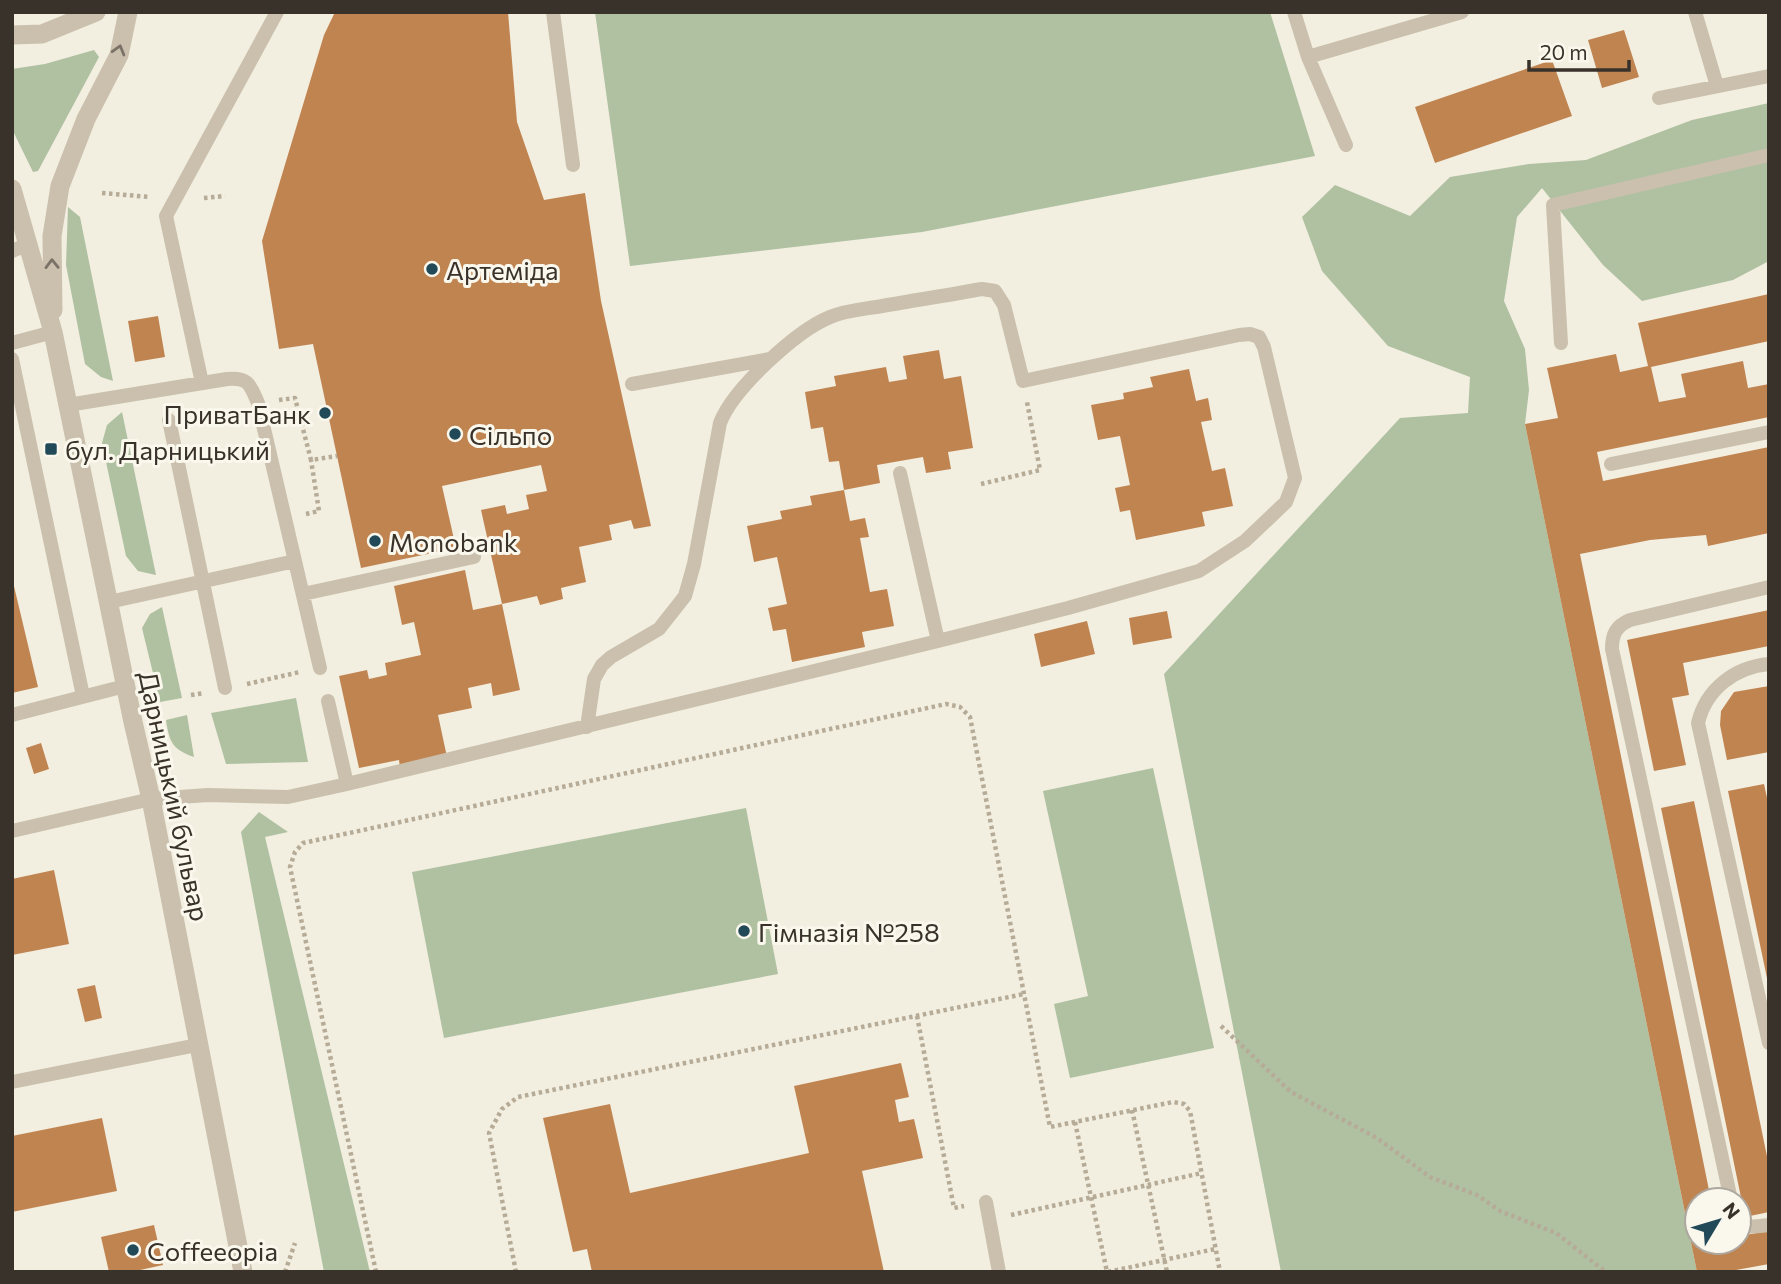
<svg xmlns="http://www.w3.org/2000/svg" width="1781" height="1284" viewBox="0 0 1781 1284" font-family="Commissioner,sans-serif">
<rect width="100%" height="100%" fill="#f2eee0"/>
<path fill="#afc1a1" d="M595,12h675l45,144 -393,76 -292,34z
M94,50l5,7 -61,114 -5,1 -21,-43v-60l33,-5z
M1769,103v158l-36,19 -91,21 -39,-36 -61,-77 -25,29 -13,84 21,48 4,41 -4,34 172,848h-416l-117,-598 236,-256 68,-5 2,-36 -82,-31 -66,-75 -20,-54 33,-32 75,31 40,-39 79,-13 57,-4 106,-40z
M68,207l12,10 33,164 -12,-4 -16,-13 -19,-99z
M122,412l34,163 -18,-4 -12,-15 -24,-113 5,-18z
M162,607l20,91 -22,4 -18,-74 8,-14z
M296,698l12,64 -82,2 -15,-51z
M187,715l7,42c-21,-7 -25,-15 -28,-37z
M1153,768l61,280 -144,30 -16,-74 34,-8 -45,-205z
M746,808l32,166 -334,64 -32,-166z
M259,812l29,20 -23,5 105,435h-46l-83,-440z"/>
<path fill="#c08451" d="M335,12h173l9,110 27,78 41,-7 16,108 50,225 -17,3 -3,-9 -22,5 3,15 -33,7 7,35 -25,6 2,11 -23,6 -3,-9 -35,8 -21,-94 24,-5 2,9 22,-5 -3,-14 21,-4 -6,-26 -99,21 14,62 -95,20 -48,-224 -34,5 -17,-108 62,-206z
M1624,30l15,47 -37,11 -14,-48z
M1552,60l20,56 -137,47 -20,-56z
M1769,294v47l-118,26 8,35 27,-5 -5,-23 62,-13 5,27 21,-4v33l-172,35 6,29 166,-34v86l-61,13 -2,-11 -56,5 -70,14 131,646h-14v42h42v-6l30,-5v33l-44,8h-28l-172,-848 33,-6 -11,-50 69,-14 4,18 28,-6 -10,-43z
M158,316l7,41 -30,5 -7,-41z
M939,350l5,29 17,-3 12,72 -25,4 3,17 -25,4 -3,-16 -46,8 3,18 -36,7 -5,-29 -10,1 -6,-35 -12,2 -6,-37 31,-6 -2,-10 52,-9 3,15 18,-3 -4,-23z
M1189,369l7,32 12,-3 4,22 -11,2 11,49 13,-3 8,38 -31,6 3,14 -69,14 -6,-30 -10,2 -5,-24 15,-3 -10,-49 -22,4 -7,-35 33,-6 -1,-6 30,-6 -3,-10z
M844,490l6,31 15,-3 4,19 -9,1 10,54 17,-3 7,37 -32,6 3,15 -73,15 -6,-33 -13,2 -5,-23 19,-4 -10,-47 -23,5 -7,-36 35,-7 -2,-8 32,-6 -2,-9z
M465,570l8,40 29,-6 18,86 -27,6 -2,-13 -23,5 4,20 -34,7 9,42 -47,11 -1,-8 -40,8 -20,-92 28,-6 2,9 18,-4 -2,-12 36,-8 -7,-33 -12,3 -8,-39z
M13,582l25,105 -26,6v-110z
M1769,610v36l-86,17 6,32 -17,3 14,67 -32,6 -27,-131z
M1167,611l5,27 -39,7 -4,-27z
M1087,621l8,33 -54,13 -7,-33z
M1769,686v66l-42,8 -7,-35 1,-14 13,-19z
M41,743l8,26 -15,5 -8,-26z
M1764,784l5,23 -1,176 -40,-192z
M1694,801l75,365v46l-24,5 -84,-409z
M54,870l15,74 -57,11v-76z
M95,985l7,33 -17,4 -8,-33z
M901,1063l8,34 -14,3 4,22 15,-3 9,39 -61,13 22,101h-292l-5,-23 -14,3 -30,-134 67,-14 20,89 179,-40 -15,-67z
M102,1118l15,73 -105,21v-76z
M154,1225l9,40 -32,7h-22l-8,-35z"/>
<g fill="none" stroke-linecap="round" stroke-linejoin="round">
<path stroke="#b6ab97" stroke-width="4.5" stroke-dasharray="3.5 3.5" stroke-linecap="butt" d="M102,193l48,4
M204,198l21,-2
M279,400l16,-2 16,62 26,-4
M981,484l59,-14 -13,-68
M306,514l13,-3 -8,-51
M247,684l53,-12
M191,695l13,-2
M917,1016l37,192 10,-2
M1221,1026l70,66 86,46 53,39 47,18 23,16 56,22 50,39
M1132,1110l35,162
M1075,1122l32,150
M1011,1215l191,-42
M285,1272l10,-29
M376,1272l-86,-405 5,-15 8,-9 643,-139 14,3 10,10 80,410 123,-25 11,2 6,7 30,161
M516,1272l-27,-139 13,-24 16,-12 506,-103
M1108,1272l107,-23"/>
<path stroke="#cac0ad" stroke-width="14" d="M553,12l20,153
M1294,12l14,45 38,88
M1695,12l22,74
M1308,57l154,-45
M1659,98l110,-22
M12,251l14,-6
M12,343l41,-11
M1561,343l-8,-138 216,-50
M12,359l71,337
M202,383l-36,-167 111,-204
M632,384l138,-25
M68,405l159,-26c22,-2 23,6 31,24l62,265
M169,420l56,268
M1611,464l158,-32
M900,473l38,168
M303,594l171,-37
M109,602l186,-41
M1769,664c-34,3 -63,25 -71,59l71,320
M328,701l19,83
M12,715l113,-29
M12,831l139,-32 57,-4 80,2 59,-13 591,-143 130,-33 131,-37 46,-30 41,-39 9,-24 -31,-131 -5,-10 -9,-3 -11,1 -216,46 -19,-76 -9,-14 -13,-2c-33,6 -66,11 -100,17 -17,3 -36,4 -52,11 -34,14 -97,72 -110,106l-26,141 -9,32 -26,33 -48,28 -9,8 -8,14 -7,48
M12,1082l185,-37
M1731,1200l-119,-551c0,-15 4,-23 18,-29l139,-33
M986,1202l13,70
M1739,1222c8,7 20,4 30,3"/>
<path stroke="#cac0ad" stroke-width="19" d="M12,35l30,-1 54,-22
M12,189l41,143 80,390 18,77 92,473
M53,310l-1,-74 8,-50 26,-67 33,-64 9,-43"/>
</g>
<defs><path id="oneway-chevron" d="M-2-3.5L2.5 0L-2 3.5" fill="none" stroke-width="1.6" stroke-linecap="round" stroke-linejoin="round" transform="scale(1.75)"/></defs>
<g stroke="#7a7266">
<use href="#oneway-chevron" transform="translate(119 50) rotate(-74)"/>
<use href="#oneway-chevron" transform="translate(52 264) rotate(-91)"/>
</g>
<g fill="#224958" stroke="#faf7ed" stroke-width="2.5">
<circle cx="432" cy="269" r="7"/>
<circle cx="325" cy="413" r="7"/>
<circle cx="455" cy="434" r="7"/>
<rect x="44" y="442" width="14" height="14" rx="3.5"/>
<circle cx="375" cy="541" r="7"/>
<circle cx="744" cy="931" r="7"/>
<circle cx="133" cy="1250" r="7"/>
</g>
<g text-anchor="middle" dominant-baseline="central" stroke-width="6" stroke-linejoin="round" paint-order="stroke">
<g font-size="26" fill="#39322b" stroke="#faf7ed" text-anchor="start">
<text x="446" y="269">Артеміда</text>
<text x="311" y="413" text-anchor="end">ПриватБанк</text>
<text x="469" y="434">Сільпо</text>
<text x="65" y="449">бул. Дарницький</text>
<text x="389" y="541">Monobank</text>
<text x="758" y="931">Гімназія №258</text>
<text x="147" y="1250">Coffeeopia</text>
</g>
<g font-size="26" fill="#39322b" stroke="#faf7ed">
<text transform="translate(175 796) rotate(78)">Дарницький бульвар</text>
</g>
</g>
<rect width="1781" height="1284" fill="none" stroke="#39322b" stroke-width="28"/>
<g transform="translate(1718 1221) rotate(52)"><circle r="33" fill="#faf7ed" stroke="#ada89f" stroke-width="2"/>
<path d="M0-5L12 26L0 18L-12 26Z" fill="#224958"/>
<text y="-10" font-size="19" font-weight="bold" text-anchor="middle" fill="#39322b">N</text>
</g>
<path d="M1529 60v10h100v-10" fill="none" stroke="#39322b" stroke-width="3.5"/>
<text x="1540" y="60" font-size="21" fill="#39322b" stroke="#faf7ed" stroke-width="5" paint-order="stroke">20 m</text>
</svg>
